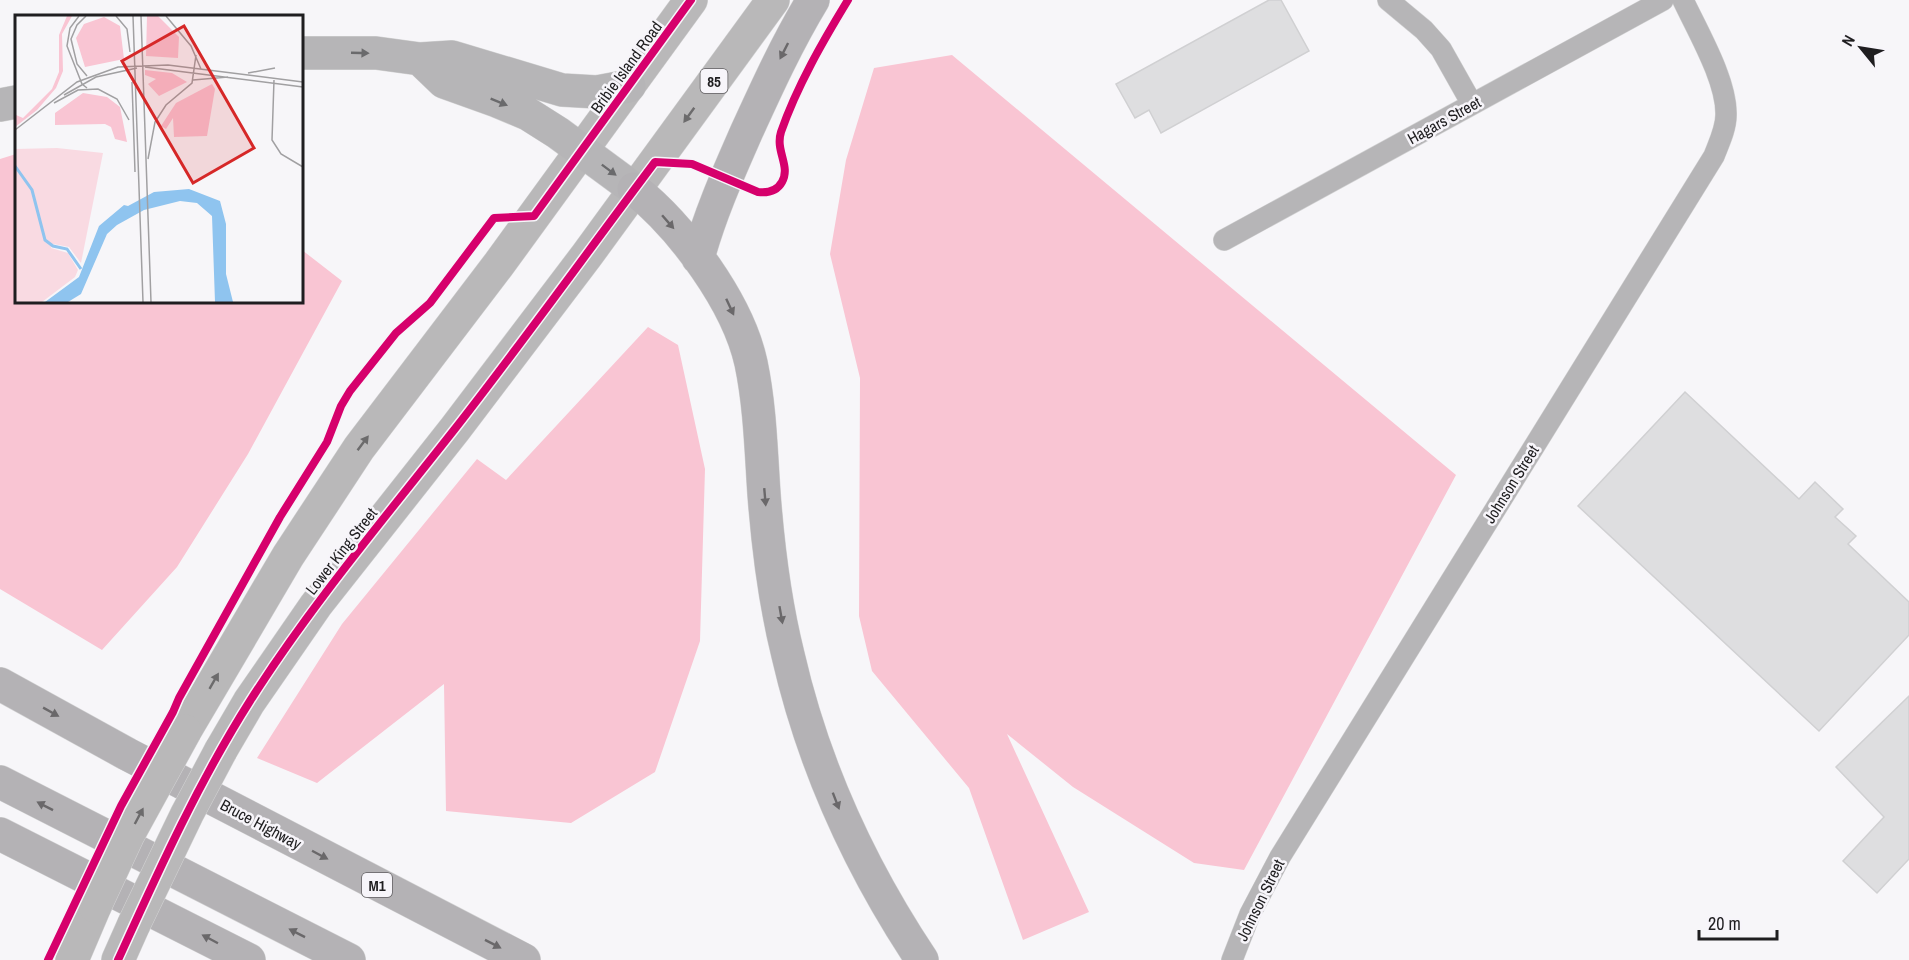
<svg xmlns="http://www.w3.org/2000/svg" width="1909" height="960" viewBox="0 0 1909 960" font-family="'Archivo Narrow',sans-serif">
<rect width="100%" height="100%" fill="#f7f6f9"/>
<path fill="#f9c5d3" d="M952,55l504,420 -212,395 -50,-7 -121,-76 -66,-53 82,178 -66,28 -54,-152 -97,-117 -13,-55 1,-238 -30,-124 16,-94 28,-92z
M16,154v148h286v-52l40,31 -94,173 -71,113 -75,83 -102,-61v-430z
M648,327l30,18 27,124 -5,172 -45,131 -84,51 -125,-12 -2,-127 -127,99 -60,-25 85,-134 135,-165 29,21z"/>
<path fill="#dedee0" stroke="#d0d0d2" stroke-width="1.5" d="M1269,0h12l28,51 -148,82 -12,-23 -14,8 -19,-34z
M1685,392l114,107 16,-17 28,27 -8,8 21,19 -8,8 61,58v33l-90,96 -241,-225z
M1909,696v163l-32,34 -34,-32 41,-44 -48,-50z"/>
<g fill="none" stroke-linecap="round" stroke-linejoin="round">
<g stroke="#d4d4d5" stroke-width="22">
<path id="minor" d="M1388,0l36,30 17,19 31,55
M1224,240l439,-240
M1232,960l18,-46 30,-57 434,-701c5,-13 12,-27 12,-41 1,-34 -28,-83 -43,-115"/>
</g>
<g stroke="#d4d4d5" stroke-width="34">
<path id="primary" d="M185,731l103,-175 71,-108 140,-184 192,-264
M221,750l28,-48 67,-97 139,-176 132,-174 186,-255
M72,960l23,-54
M118,960l16,-36"/>
</g>
<g stroke="#d4d4d5" stroke-width="34">
<path id="trunk" d="M302,53h74l44,6 32,-2 110,33 35,2 32,-6
M420,59l24,23 53,19 31,13 30,19 76,56
M0,105l16,-3"/>
</g>
<g stroke="#d4d4d5" stroke-width="34">
<path id="motorway" d="M634,189c48,38 104,114 117,174 9,43 10,87 13,131 4,53 11,109 24,161 25,109 72,212 134,305
M698,258c12,-44 30,-84 48,-125 21,-46 41,-90 67,-133
M0,684l127,70 397,206
M0,782l349,178
M0,834l249,126"/>
</g>
<use href="#minor" stroke="#b6b5b7" stroke-width="21"/>
<use href="#primary" stroke="#b9b8b9" stroke-width="33"/>
<use href="#trunk" stroke="#b6b5b7" stroke-width="33"/>
<use href="#motorway" stroke="#b4b2b5" stroke-width="33"/>
<g stroke="#d4d4d5" stroke-width="34" stroke-linecap="butt">
<path id="primary-bridge" d="M95,906l33,-71 57,-104
M134,924l53,-110 34,-64"/>
</g>
<use href="#primary-bridge" stroke="#b9b8b9" stroke-width="33"/>
<g stroke="#f7f5fa" stroke-width="11">
<path id="cycleway" d="M48,960l73,-154 52,-94 6,-14 101,-181 47,-75 14,-36 9,-15 46,-58 34,-30 64,-85 40,-2 157,-216
M118,960c40,-88 80,-177 132,-259 61,-96 134,-182 204,-271 69,-88 134,-179 201,-268l37,2 66,28c9,1 19,-1 24,-10 9,-16 -7,-31 -1,-50 16,-46 42,-91 67,-132"/>
</g>
<use href="#cycleway" stroke="#d6006c" stroke-width="8"/>
</g>
<defs><path id="oneway-solid" d="M-6-.8H1V-3.2L6.5 0L1 3.2V.8H-6Z" transform="scale(1.5)"/></defs>
<g fill="#6a686a">
<use href="#oneway-solid" transform="translate(784 51) rotate(117)"/>
<use href="#oneway-solid" transform="translate(668 222) rotate(49)"/>
<use href="#oneway-solid" transform="translate(730 307) rotate(65)"/>
<use href="#oneway-solid" transform="translate(765 497) rotate(85)"/>
<use href="#oneway-solid" transform="translate(781 615) rotate(80)"/>
<use href="#oneway-solid" transform="translate(51 712) rotate(29)"/>
<use href="#oneway-solid" transform="translate(836 801) rotate(69)"/>
<use href="#oneway-solid" transform="translate(45 806) rotate(-153)"/>
<use href="#oneway-solid" transform="translate(320 855) rotate(28)"/>
<use href="#oneway-solid" transform="translate(297 933) rotate(-153)"/>
<use href="#oneway-solid" transform="translate(210 939) rotate(-152)"/>
<use href="#oneway-solid" transform="translate(493 944) rotate(27)"/>
</g>
<g fill="#6a6a6c">
<use href="#oneway-solid" transform="translate(360 53) rotate(2)"/>
<use href="#oneway-solid" transform="translate(499 102) rotate(22)"/>
<use href="#oneway-solid" transform="translate(609 170) rotate(37)"/>
</g>
<g fill="#6c6b6c">
<use href="#oneway-solid" transform="translate(689 115) rotate(126)"/>
<use href="#oneway-solid" transform="translate(363 443) rotate(-53)"/>
<use href="#oneway-solid" transform="translate(214 681) rotate(-60)"/>
<use href="#oneway-solid" transform="translate(139 816) rotate(-62)"/>
</g>
<g text-anchor="middle" dominant-baseline="central" stroke-width="5" stroke-linejoin="round" paint-order="stroke">
<g fill="#f7f5fa" stroke="#605e61" stroke-width="1.5">
<rect x="700.5" y="69" width="27" height="24" rx="4.5"/>
<rect x="362" y="873" width="30" height="24" rx="4.5"/>
</g>
<g font-size="15" font-weight="bold" fill="#1f1e20">
<text x="714" y="81">85</text>
<text x="377" y="885">M1</text>
</g>
<g font-size="16" fill="#1f1e20" stroke="#f7f5fa">
<text transform="translate(626 67) rotate(-54)">Bribie Island Road</text>
<text transform="translate(1444 120) rotate(-29)">Hagars Street</text>
<text transform="translate(1511 484) rotate(-58)">Johnson Street</text>
<text transform="translate(341 551) rotate(-52)">Lower King Street</text>
<text transform="translate(261 824) rotate(28)">Bruce Highway</text>
<text transform="translate(1260 900) rotate(-64)">Johnson Street</text>
</g>
</g>
<g transform="translate(15 15)">
<rect width="288" height="288" fill="#f7f6f9"/>
<path d="M42,133l46,5 -22,110 -12,-16 -16,-3 -2,4 17,5 10,17 -3,7 -33,25h-27v-153z" fill="#f9dae2"/>
<path d="M52,1h5l-10,18 1,37 -7,17 -19,22 -22,17 1,-12 7,3 29,-29 7,-17v-37zM132,1h11l21,21 -1,21 -32,-2zM89,2l16,9 4,33 -39,8 -9,-29 8,-14zM130,55l27,3 15,9 -28,14 -11,-12 8,-5 -11,-4zM197,69l3,5 -8,47 -33,1 -1,-19 -7,11 -5,-3 15,-23zM68,78l24,4 13,10 7,35 -12,-3 -4,-12 -6,-3 -50,1v-12z" fill="#f9c5d3"/>
<path d="M174,174l31,12 6,23v50l7,28h-18l-3,-86 -15,-13 -17,-2 -36,9 -27,15 -10,9 -26,60 -13,8h-23l34,-25 20,-51 25,-21 4,1 26,-14z" fill="#8fc4ef"/>
<path fill="none" stroke="#8fc4ef" stroke-width="3" d="M0,151l17,24 13,50 8,6 14,3 14,20"/>
<path fill="none" stroke="#a1a0a2" stroke-width="1.5" d="M64,1l-9,12 -3,18 15,38 5,4M71,1l-9,9 -6,14 6,25 10,12M101,1l11,13 3,23M118,1l10,286M126,1l10,286M151,1l25,30 10,23M130,52l158,20M233,58l27,-5M178,65l35,-3M259,65l-2,60 9,14 22,13M117,67l3,90M49,80l32,-18 41,-9M39,88l24,-13 20,-1 19,10 12,21M0,115l62,-48 41,-15 50,-2 135,17M133,144l7,-37 11,-17 26,-22 4,-28"/>
<path fill="#d62828" fill-opacity="0.15" stroke="#d62828" stroke-width="3" d="M169,11l70,122 -61,35 -71,-122z"/>
<rect width="288" height="288" fill="none" stroke="#1f1e20" stroke-width="3"/>
</g>
<g transform="translate(1861 48) rotate(300)" stroke="#f7f5fa" stroke-width="4.5" paint-order="stroke">
<path d="M0-4.5L10 22L0 15L-10 22Z" fill="#1f1e20"/>
<text y="-9" font-size="16" font-weight="bold" text-anchor="middle" fill="#1f1e20">N</text>
</g>
<path d="M1699 930v9h78v-9" fill="none" stroke="#1f1e20" stroke-width="3"/>
<text x="1708" y="930" font-size="18" fill="#1f1e20" stroke="#f7f5fa" stroke-width="4.5" paint-order="stroke">20 m</text>
</svg>
